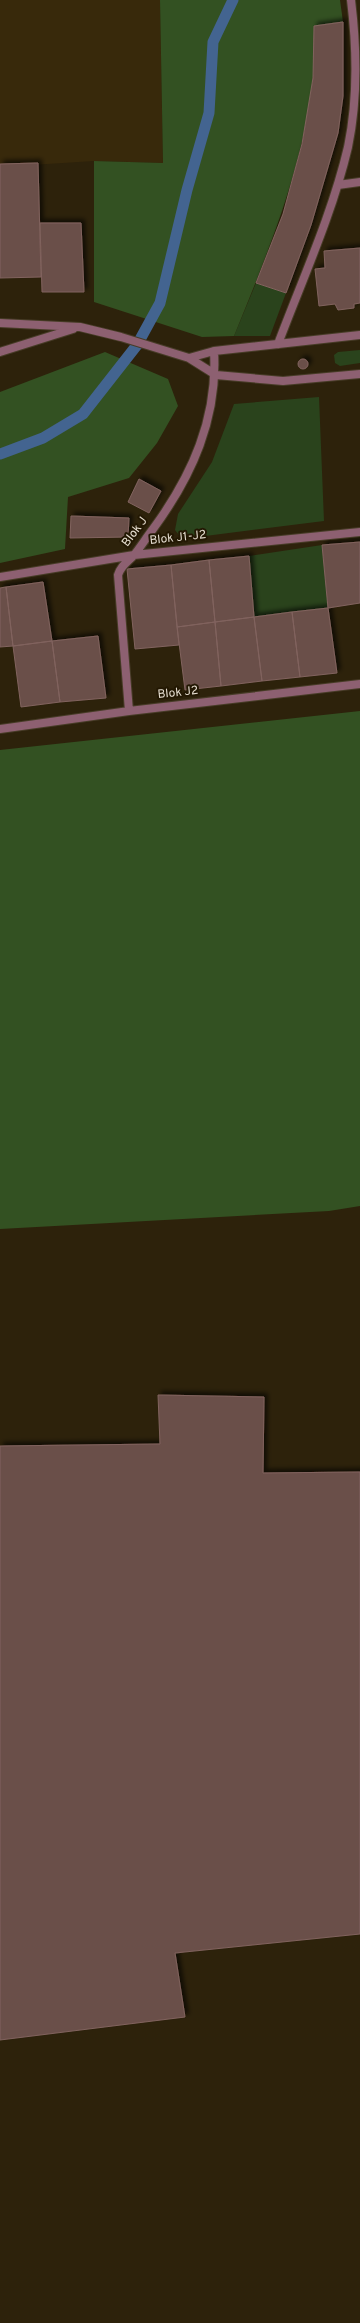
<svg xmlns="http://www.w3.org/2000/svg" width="360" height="2323" viewBox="0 0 360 2323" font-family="Overpass,sans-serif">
<defs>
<filter id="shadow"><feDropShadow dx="3.5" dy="-3.5" stdDeviation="2" flood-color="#0009"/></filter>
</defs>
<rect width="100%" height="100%" fill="#2d220b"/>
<path fill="#38290b" d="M0,0h160l3,163 -69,-2 -94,6z"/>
<path fill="#2a431c" d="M256,283l30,10 -16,43h-36z
M360,350v13l-20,3 -5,-3 -1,-8 4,-3z
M319,397l5,124 -142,18 -7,-9 3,-16 34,-52 22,-58z
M322,545l6,63 -74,9 -5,-61z"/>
<path fill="#335122" d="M160,0h180l3,22 -29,5c0,17 1,34 -1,51 -10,91 -45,174 -79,258l-32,1 -108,-35v-141l69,2z
M105,352l63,27 10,27 -21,37 -28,35 -61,19 -3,52 -65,14v-171z
M360,711v495l-31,5 -329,18v-479z"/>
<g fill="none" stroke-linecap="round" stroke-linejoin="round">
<path stroke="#436490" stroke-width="11" d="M0,454l43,-16 40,-24 54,-69 23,-42 27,-113 22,-77 4,-71 20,-42"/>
</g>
<path fill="#6b4f4a" stroke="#81635e" filter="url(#shadow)" d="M343,22v74l-5,37 -27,92 -25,68 -30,-10 27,-69 19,-70 11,-66 1,-52z
M38,163l3,114 -41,1v-114z
M40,223h41l3,69h-42z
M360,248v55l-6,1v4l-16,2 -3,-6 -16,2 -4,-37 10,-1 -1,-17z
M298 364a5 5 0 1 1 10 0a5 5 0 1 1-10 0Z
M139,479l22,12 -12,22 -21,-11z
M71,516l58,2 -1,19 -58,1z
M360,542v61l-32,5 -6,-63z
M249,556l5,61 -39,5 -6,-62z
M209,560l6,62 -38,5 -6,-62z
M171,565l8,80 -44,4 -8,-80z
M43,582l9,59 -39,5 -7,-59z
M6,587l7,59 -13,1v-59z
M328,608l9,65 -37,4 -8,-65z
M292,612l8,65 -38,4 -8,-64z
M254,617l8,64 -41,5 -6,-64z
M215,622l6,64 -36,4 -8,-63z
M98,636l8,62 -46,4 -8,-61z
M52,641l8,61 -39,5 -8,-61z
M158,1395l106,2 -1,76 97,-1v462l-185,19 10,64 -185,23v-594l160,-2z"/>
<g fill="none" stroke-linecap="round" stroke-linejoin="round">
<g stroke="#473c27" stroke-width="10">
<path id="street" d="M338,185l22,-3
M0,323l80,4 41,10 68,21 27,17 67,6 77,-7
M278,344c24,-64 54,-129 70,-197 10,-48 9,-98 3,-147
M0,352l73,-23
M189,358l25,-7 146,-16
M0,577l134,-22 226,-23
M129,711l-11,-136c3,-10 10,-13 17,-21 6,-8 12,-17 18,-25 39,-53 65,-111 61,-178
M0,729l129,-18 231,-27"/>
</g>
<use href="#street" stroke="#8d6071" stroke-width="8"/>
</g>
<g text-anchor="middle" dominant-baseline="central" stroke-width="4" stroke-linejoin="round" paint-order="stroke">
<g font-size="12" fill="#e6ded1" stroke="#231803">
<text transform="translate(135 532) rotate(-53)">Blok J</text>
<text transform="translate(178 538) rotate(-6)">Blok J1-J2</text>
<text transform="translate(178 693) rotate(-6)">Blok J2</text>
</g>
</g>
</svg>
